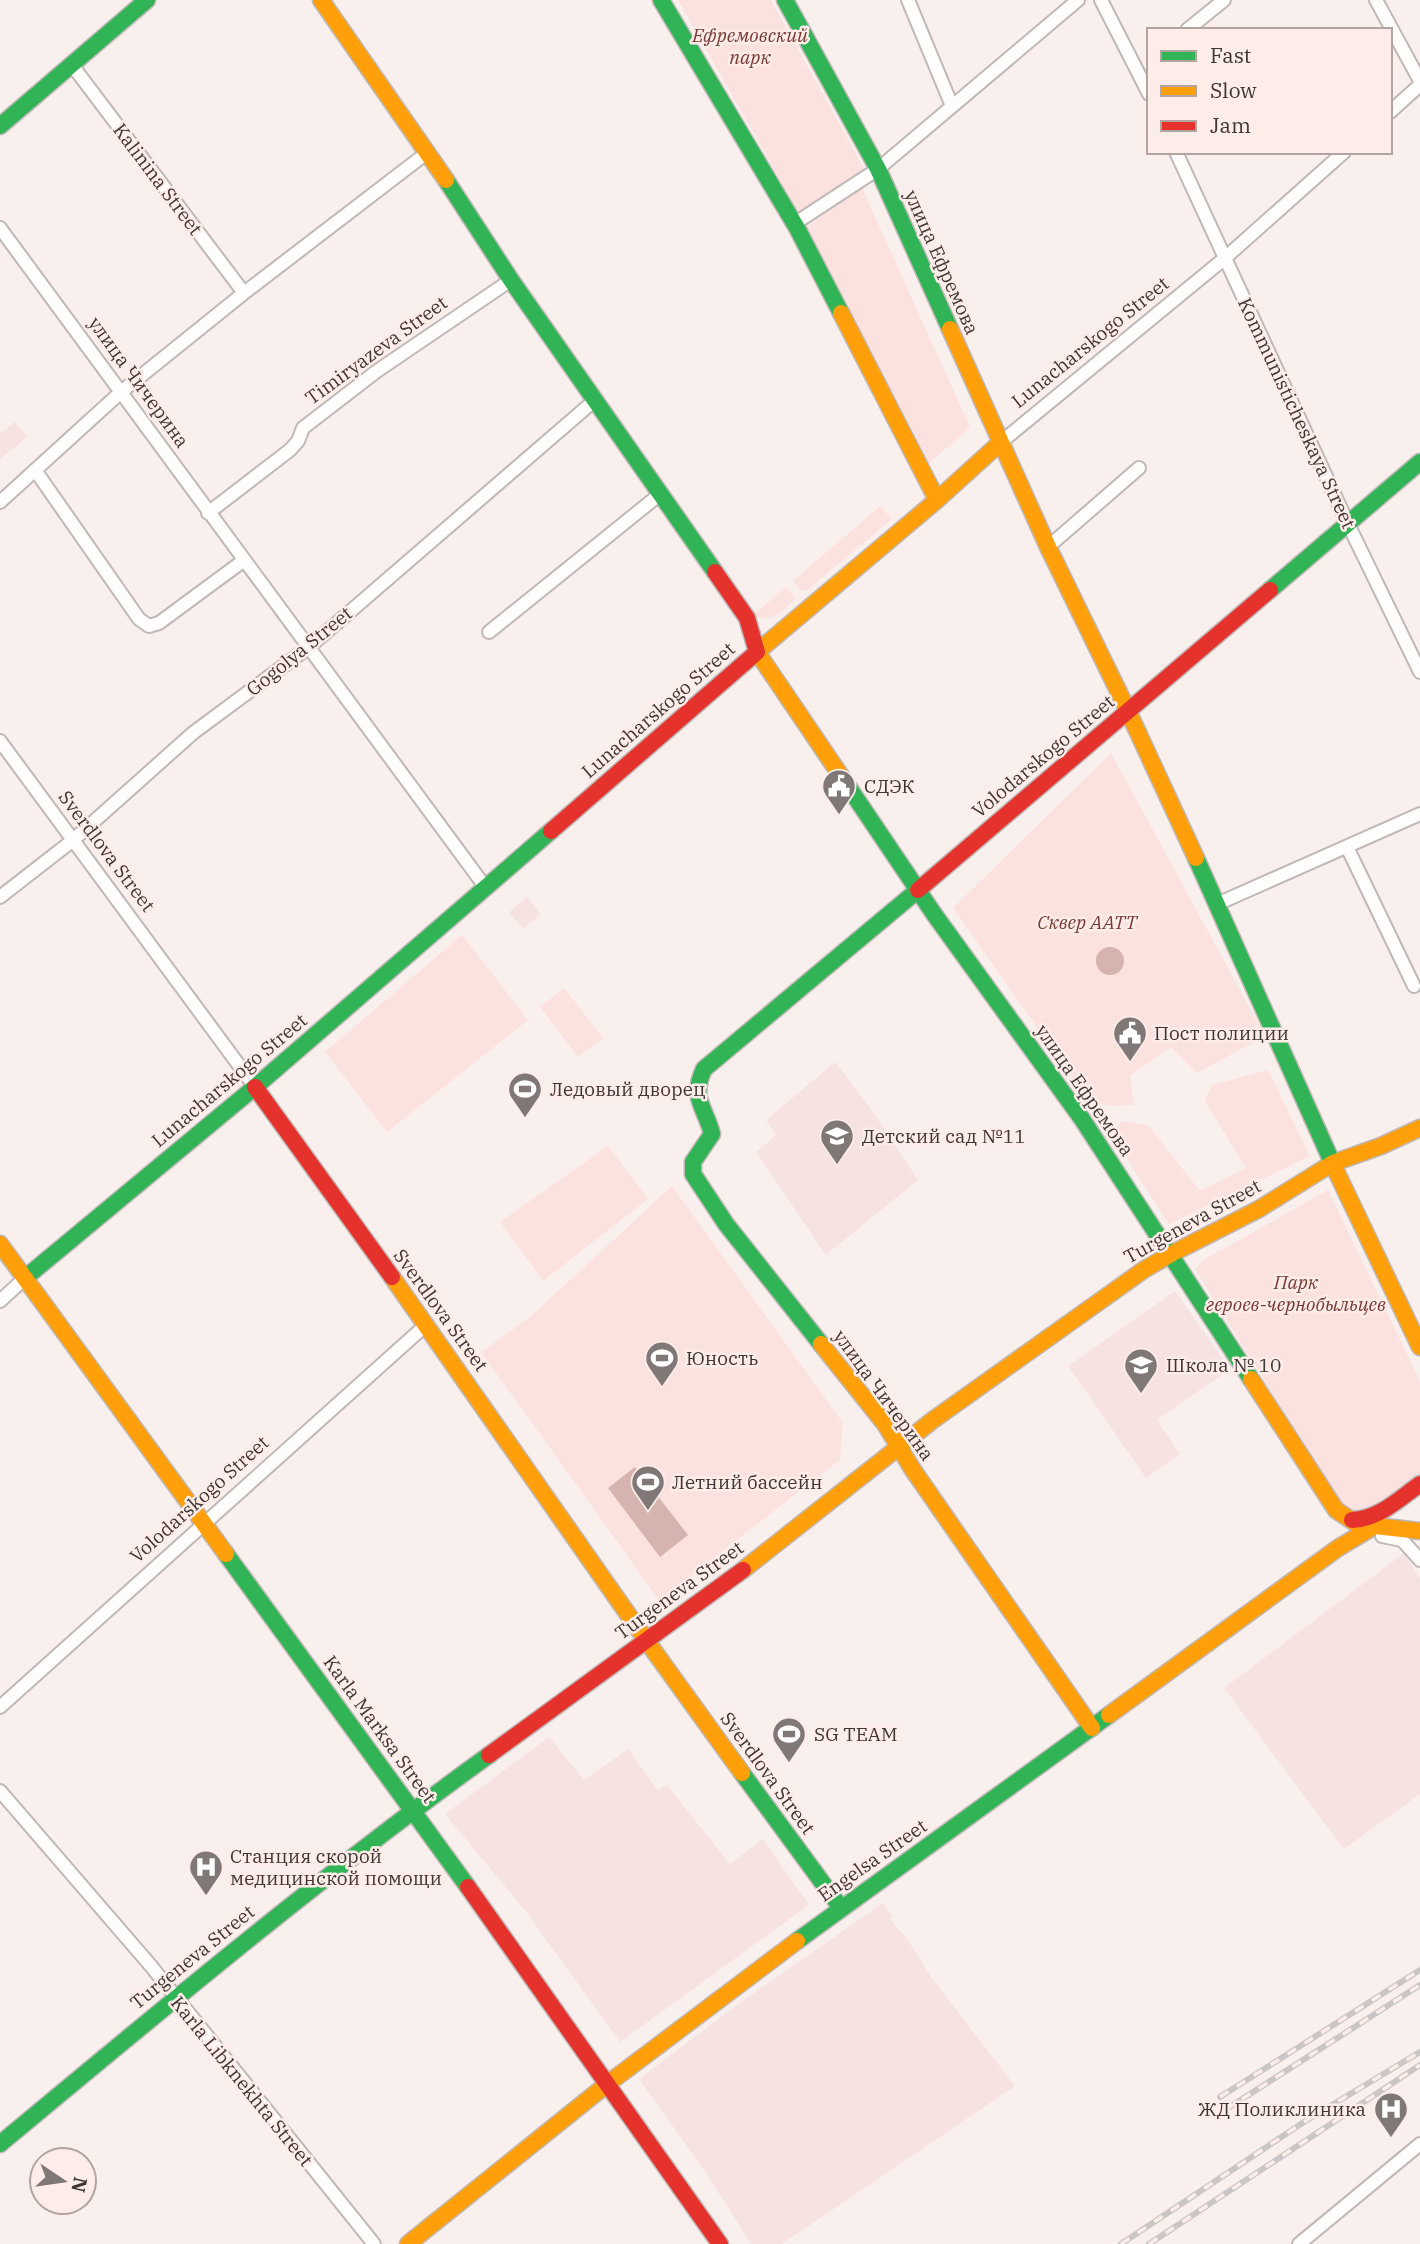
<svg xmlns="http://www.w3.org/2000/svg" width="1420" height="2244" viewBox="0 0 1420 2244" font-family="'IBM Plex Serif',serif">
<rect width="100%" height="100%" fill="#f9f0ee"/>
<path fill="#f6e3e1" d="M15,422l12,15 -27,22v-25z
M527,897l14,17 -18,15 -14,-17z
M835,1062l43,57 40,61 -92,75 -70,-103 20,-17 -10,-15z
M1175,1291l55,78 -73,51 23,34 -34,24 -78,-112z
M1404,1553l16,26v215l-76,55 -120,-161z
M549,1737l35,43 44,-31 30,41 9,-5 63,79 33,-25 46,66 -189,137 -93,-129 -82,-99z
M883,1903l9,14 -2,2 17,20 24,38 84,109 -233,158h-31l-47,-74 -65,-91 95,-72z"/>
<path fill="#fbe2de" d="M678,0h93l94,170 -65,45z
M862,188l108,239 -43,38 -124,-236z
M880,506l12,13 -86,72 -6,-1 -7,-9z
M786,587l10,12c-14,12 -24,25 -44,17z
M1111,753l154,283 -68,37 -26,-26 -41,28 4,30 -25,1 -21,-6 -135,-192z
M462,935l66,85 -141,112 -62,-80z
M564,988l39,50 -25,19 -38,-50z
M1268,1070l42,86 -141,68 -59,-91 12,-12 26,4 52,66 46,-23 -41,-67 7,-16z
M608,1146l40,53 -105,82 -43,-59z
M672,1186l171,237 -3,37 -181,140 -178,-248 48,-34z
M1328,1190l92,191v99l-58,35 -19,-8 -148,-238 9,-9z"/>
<path fill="#d5b3ae" d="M1096 961a14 14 0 1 1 28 0a14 14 0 1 1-28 0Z
M635,1467l53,68 -28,22 -52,-69z"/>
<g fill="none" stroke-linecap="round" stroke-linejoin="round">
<g stroke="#bfb8b6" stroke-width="16">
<path id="street" d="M908,0l44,106
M1101,0l48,94
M1376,0l44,81
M1187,30l37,-30
M72,65l172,228
M1390,112l30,-27
M1176,152l172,372 72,148
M794,224l84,-55 200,-169
M0,228l486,660
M1000,443l225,-185 119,-106
M35,470l104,149 10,7 10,-3 84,-62
M0,502l121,-110 123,-99 184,-141
M208,513l82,-63 8,-9 5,-13 74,-57 134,-91
M1048,547l91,-79
M489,632l170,-137
M0,741l255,346
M1347,847l67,139
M0,897l72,-56 121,-108 116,-86 286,-247
M1217,904l203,-90
M0,1301l25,-23
M1382,1536l20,4 18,20
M0,1707l427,-383
M0,1791l151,175 223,278
M1299,2244l121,-100"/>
</g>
<g stroke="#bfb8b6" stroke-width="19">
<path id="fast" d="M661,0l136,228 44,85
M785,0l93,169 72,160
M0,126l147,-126
M446,180l65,100 204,292
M1270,590l150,-128
M841,776l93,138 148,205 169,260
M1196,858l140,313
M25,1278l230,-191 296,-256
M821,1344l-95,-120 -33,-50v-12l19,-28c-7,-28 -22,-35 -8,-65l214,-179
M226,1554l242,333
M742,1773l99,135
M797,1941l312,-226
M0,2144c160,-133 320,-267 489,-389"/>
</g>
<g stroke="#bfb8b6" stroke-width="19">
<path id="slow" d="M321,0l125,180
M841,313l96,187
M950,329l98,218 80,164 68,147
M841,776l-84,-124 180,-152 63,-57
M1336,1171l84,176
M0,1244l226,310
M1171,1254l88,-45 74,-46 48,-17 39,-18
M392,1277l254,363 96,133
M821,1344l64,80 28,46 179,258
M1251,1379l85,131 21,14 63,7
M743,1570l190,-150 212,-151 26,-15
M1109,1715l229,-167 35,-21
M408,2244l198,-159 191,-144"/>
</g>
<g stroke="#bfb8b6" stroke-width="19">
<path id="jam" d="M551,831l206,-179 -10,-34 -32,-46
M918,890l352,-300
M255,1087l137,190
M1352,1520c27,-1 47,-21 68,-36
M489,1755l254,-185
M468,1887l252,357"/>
</g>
<use href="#street" stroke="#fefdfc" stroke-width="12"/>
<use href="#fast" stroke="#30b455" stroke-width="16"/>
<use href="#slow" stroke="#ff9f0a" stroke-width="16"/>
<use href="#jam" stroke="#e5322d" stroke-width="16"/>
<g stroke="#c9c6c5" stroke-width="6">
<path id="rail" d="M1220,2097l200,-127
M1225,2110l195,-125
M1121,2244l186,-124 113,-68
M1149,2244l271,-179"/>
</g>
<use href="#rail" stroke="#feece9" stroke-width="3.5" stroke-dasharray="10" stroke-linecap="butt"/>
</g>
<defs>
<g id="civic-pin" transform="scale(1.75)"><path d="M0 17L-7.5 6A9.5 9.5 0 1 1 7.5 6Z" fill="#7f7876" stroke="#feece9"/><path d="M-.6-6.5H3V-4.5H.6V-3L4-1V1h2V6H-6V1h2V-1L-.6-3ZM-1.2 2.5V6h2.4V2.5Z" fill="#fff"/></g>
<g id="stadium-pin" transform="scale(1.75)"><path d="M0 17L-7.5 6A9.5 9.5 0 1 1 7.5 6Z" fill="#7f7876" stroke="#feece9"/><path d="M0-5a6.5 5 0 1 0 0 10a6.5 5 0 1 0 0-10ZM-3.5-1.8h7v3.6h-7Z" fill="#fff"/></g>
<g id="school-pin" transform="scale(1.75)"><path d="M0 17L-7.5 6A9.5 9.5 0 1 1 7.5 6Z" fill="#7f7876" stroke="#feece9"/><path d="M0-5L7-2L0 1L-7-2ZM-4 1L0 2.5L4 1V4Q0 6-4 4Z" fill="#fff"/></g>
<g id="hospital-pin" transform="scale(1.75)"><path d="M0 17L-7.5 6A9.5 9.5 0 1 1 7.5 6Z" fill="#7f7876" stroke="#feece9"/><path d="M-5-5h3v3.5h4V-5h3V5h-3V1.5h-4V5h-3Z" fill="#fff"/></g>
</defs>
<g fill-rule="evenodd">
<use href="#civic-pin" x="839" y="786"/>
<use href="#civic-pin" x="1130" y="1033"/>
<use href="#stadium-pin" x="525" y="1089"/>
<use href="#school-pin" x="837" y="1136"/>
<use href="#stadium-pin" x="662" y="1358"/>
<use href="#school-pin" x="1141" y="1365"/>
<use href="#stadium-pin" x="648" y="1482"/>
<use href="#stadium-pin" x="789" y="1734"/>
<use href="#hospital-pin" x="206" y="1867"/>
<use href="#hospital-pin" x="1391" y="2109"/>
</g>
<g text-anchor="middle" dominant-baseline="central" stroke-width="5" stroke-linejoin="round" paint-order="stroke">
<g font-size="19" font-style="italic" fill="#773b33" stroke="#feece9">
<text x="750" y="35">Ефремовский<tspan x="750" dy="22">парк</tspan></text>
<text x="1087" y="922">Сквер ААТТ</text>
<text x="1296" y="1282">Парк<tspan x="1296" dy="22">героев-чернобыльцев</tspan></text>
</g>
<g font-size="19" fill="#3e3736" stroke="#feece9">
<text transform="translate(158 179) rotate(53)">Kalinina Street</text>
<text transform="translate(942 262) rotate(66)">улица Ефремова</text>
<text transform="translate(1090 342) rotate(-39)">Lunacharskogo Street</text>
<text transform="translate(376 350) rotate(-36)">Timiryazeva Street</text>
<text transform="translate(139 382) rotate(54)">улица Чичерина</text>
<text transform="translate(1297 413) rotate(65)">Kommunisticheskaya Street</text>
<text transform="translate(299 651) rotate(-39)">Gogolya Street</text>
<text transform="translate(658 710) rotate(-41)">Lunacharskogo Street</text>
<text transform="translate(1043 756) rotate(-40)">Volodarskogo Street</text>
<text transform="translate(107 851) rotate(53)">Sverdlova Street</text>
<text transform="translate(229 1080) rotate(-40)">Lunacharskogo Street</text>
<text transform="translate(1085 1090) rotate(55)">улица Ефремова</text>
<text transform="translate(1192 1221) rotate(-29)">Turgeneva Street</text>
<text transform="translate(441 1310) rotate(54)">Sverdlova Street</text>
<text transform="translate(884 1395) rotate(54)">улица Чичерина</text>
<text transform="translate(199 1499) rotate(-42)">Volodarskogo Street</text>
<text transform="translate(679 1590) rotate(-36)">Turgeneva Street</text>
<text transform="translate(380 1729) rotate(54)">Karla Marksa Street</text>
<text transform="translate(768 1773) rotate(54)">Sverdlova Street</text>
<text transform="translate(872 1860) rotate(-35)">Engelsa Street</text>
<text transform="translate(192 1957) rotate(-39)">Turgeneva Street</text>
<text transform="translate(242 2081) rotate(51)">Karla Libknekhta Street</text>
</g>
<g font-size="19" fill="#3e3736" stroke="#feece9" text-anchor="start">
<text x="864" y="786">СДЭК</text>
<text x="1154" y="1033">Пост полиции</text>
<text x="550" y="1089">Ледовый дворец</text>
<text x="862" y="1136">Детский сад №11</text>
<text x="686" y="1358">Юность</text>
<text x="1166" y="1365">Школа № 10</text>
<text x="672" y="1482">Летний бассейн</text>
<text x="814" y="1734">SG TEAM</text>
<text x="230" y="1856">Станция скорой<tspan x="230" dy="22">медицинской помощи</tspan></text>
<text x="1366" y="2109" text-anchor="end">ЖД Поликлиника</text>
</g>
</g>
<rect x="1147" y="28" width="245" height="126" fill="#feece9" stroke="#b1a4a1" stroke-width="2"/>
<rect x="1161" y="51" width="35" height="10" fill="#30b455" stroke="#b1a4a1" stroke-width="2"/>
<text x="1210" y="63" font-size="21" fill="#3e3736">Fast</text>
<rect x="1161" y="86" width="35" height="10" fill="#ff9f0a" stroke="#b1a4a1" stroke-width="2"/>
<text x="1210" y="98" font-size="21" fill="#3e3736">Slow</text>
<rect x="1161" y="121" width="35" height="10" fill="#e5322d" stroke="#b1a4a1" stroke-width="2"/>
<text x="1210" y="133" font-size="21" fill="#3e3736">Jam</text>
<g transform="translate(63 2181) rotate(103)"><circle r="33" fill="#feece9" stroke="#b1a4a1" stroke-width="2"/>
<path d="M0-5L12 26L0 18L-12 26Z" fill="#7f7876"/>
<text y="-10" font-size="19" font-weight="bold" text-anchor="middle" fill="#3e3736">N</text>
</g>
</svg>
